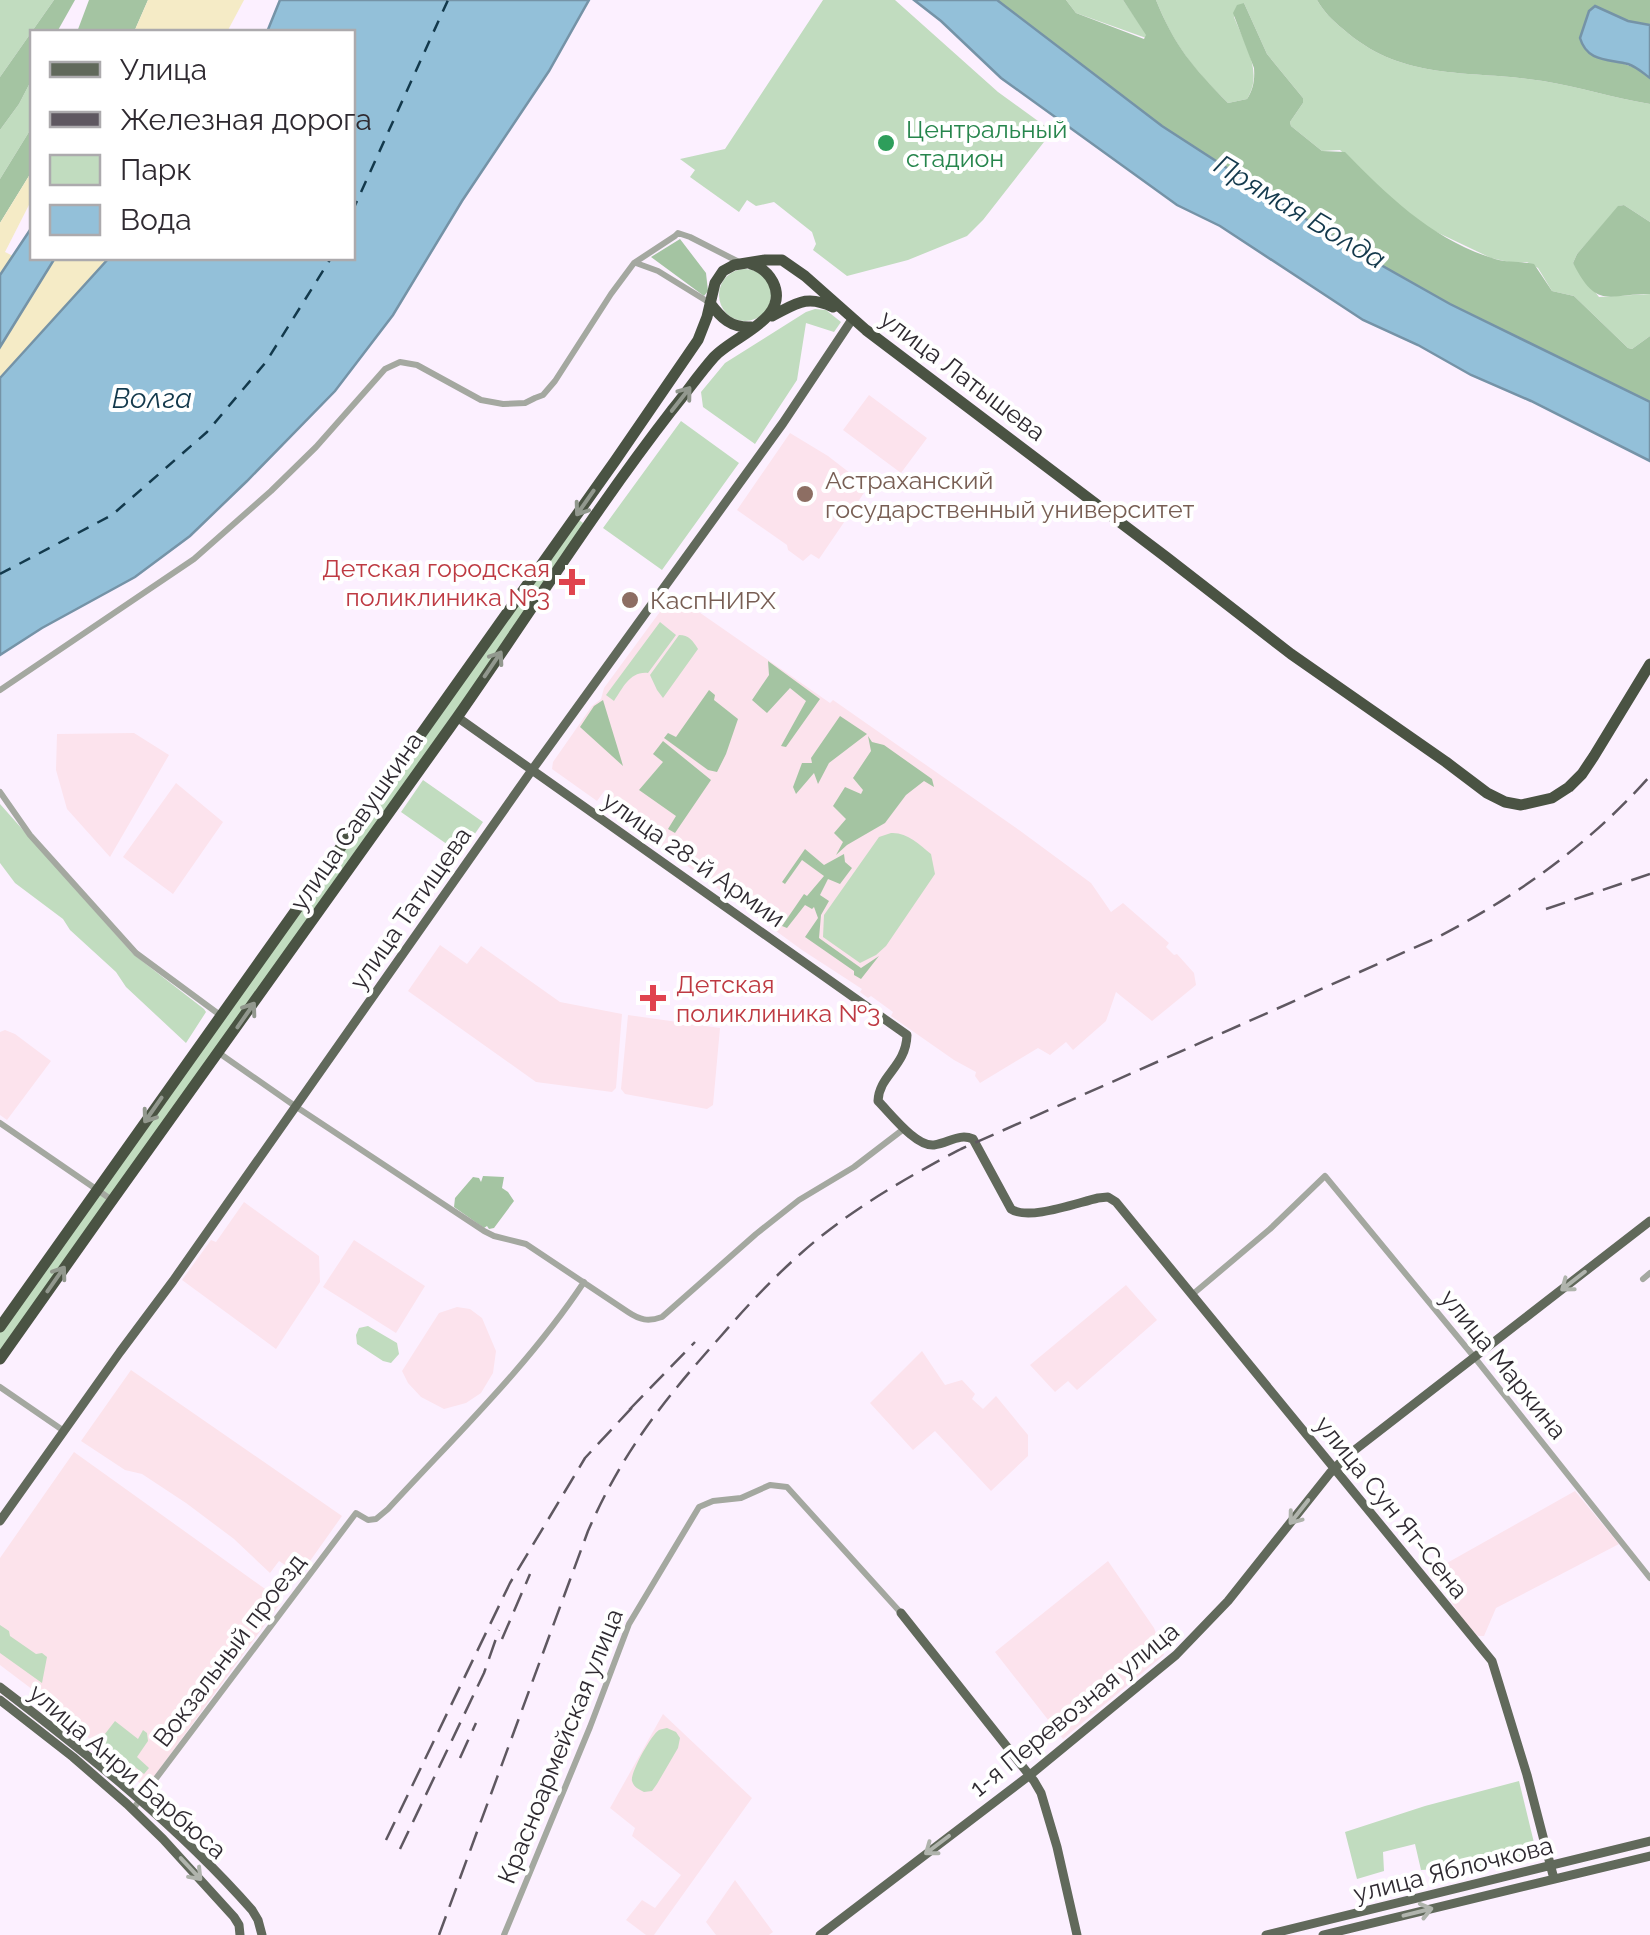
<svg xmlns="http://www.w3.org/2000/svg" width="1650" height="1935" viewBox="0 0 1650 1935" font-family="Raleway,sans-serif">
<rect width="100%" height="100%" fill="#fcf0ff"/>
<path fill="#fce3ed" d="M869,395l58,43 -26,35 -58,-43z
M790,433l38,23 40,31 -49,72 -8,-5 -8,7 -15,-11 -1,-5 -50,-35z
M673,594l157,109 3,-3 186,130 72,53 20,29 12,-9 46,40 -3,4 8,8 3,-1 17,19 2,12 -44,36 -36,-29 -10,29 -33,29 -7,-8 -16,13 -12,-7 -58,35 -5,-7 1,-4 -22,-12 -63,-44 2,-4 -22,-16 -3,2 -8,-6 2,-3 -60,-39 -198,-145 7,-12 -6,-3 -8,11 -45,-32 1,-7 39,-56 9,-7 3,-11z
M134,733l35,22 -59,102 -43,-48 -11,-39 1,-36z
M176,783l47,39 -50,72 -50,-37z
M440,945l27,19 14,-18 79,56 62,12 -6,74 -4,4 -76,-10 -128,-91z
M628,1015l92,13 -7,77 -6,4 -82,-15 -4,-5z
M5,1030l10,4 36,27 -44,59 -7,-5v-83z
M244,1202l75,54 1,26 -44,67 -94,-69 29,-40 5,2z
M354,1240l71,46 -29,47 -73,-46z
M1126,1285l31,35 -80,70 -9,-9 -13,11 -25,-27z
M457,1307l13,2 12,9 14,33 -3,22 -12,20 -15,10 -22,6 -23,-12 -13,-14 -6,-12 37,-58z
M922,1351l23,34 17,-5 13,14 -3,5 11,10 13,-13 32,39v21l-37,35 -56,-60 -22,19 -43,-47z
M1575,1491l44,53 -123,64 -12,28h-6l-9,-8 -38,-56z
M1108,1561l46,67 10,27 -101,84 -68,-87z
M663,1714l89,84 -98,137h-8l-20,-15 16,-20 13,8 26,-33 -49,-39 3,-8 -25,-20z
M735,1880l38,52 -4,3h-53l-10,-13z"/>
<path fill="#fce3eb" d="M131,1370l211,146 -42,59 -21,-14 -9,12 -36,-34 -48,-36 -44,-29 -17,-4 -44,-29z
M74,1452l208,149 -134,184h-6l-97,-86 -45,-34v-107z"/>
<path fill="#c1dcbf" d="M0,0h54l-54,77z
M823,0h72l103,92 51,37 2,4 -68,87 -16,16 -59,24 -61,16 -34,-26 3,-6 -4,-12 -38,-30 -18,4 -9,-6 -8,12 -49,-35 5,-7 -15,-11 45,-10z
M1066,0h57l24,35 -1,3 -70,-25z
M1156,0h161c7,12 15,20 26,29 61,54 126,40 200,52 36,6 71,17 107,23v118l-26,-17 -5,1 -42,48 -4,9 26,34 51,-3v42l-18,13 -4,-1 -54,-52 -22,-5 -14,-23 -11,-6h-18l-18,-4 -61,-29 -40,-31 -50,-48 -18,1 -31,-25 -1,-4 13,-19v-5l-36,-44 -23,-51 -10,14c10,26 30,55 13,82l-19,4c-35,-35 -53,-56 -72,-103z
M32,79v48l-32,52v-49l19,-26z
M719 295a26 26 0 1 1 52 0a26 26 0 1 1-52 0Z
M815,309l11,1 15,12 -7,10 -28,-9 -9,57 -42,64 -52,-37 -2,-15 24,-29 81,-51z
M681,421l58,42 -77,107 -59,-42z
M576,518l10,7 -586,834v-32z
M660,622l16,13 -28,38c-18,-2 -25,15 -34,28l-8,-6z
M679,635c10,0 14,6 19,14l-35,49 -6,-8 -7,-15z
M423,780l60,42 -22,32 -60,-42z
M0,804l133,150 71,55 2,3 -20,31 -60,-56 -10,-15 -46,-42 -7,-11 -48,-36 -15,-20z
M891,833c16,-1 28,11 40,21l4,20 -49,72 -10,9 -16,8 -37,-26 1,-22 55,-78z
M368,1326l29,17 2,11 -8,9 -8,-2 -26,-17 -1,-9 3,-7z
M0,1625l9,6 1,5 26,18 6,-1 5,4 -5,26 -42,-30z
M115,1721l23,18 5,-9 4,3 1,8 -11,16 12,11 -5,6 -42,-32 -1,-3z
M667,1728l9,4 4,6 -2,10 -21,36 -5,7 -8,1c-5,-3 -10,-4 -12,-11 -2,-8 19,-46 27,-51 2,-1 5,-1 8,-2z
M1519,1781l18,74 -88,20 -12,-6 -16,1 -6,-26 -32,8 1,19 -27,8 -12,-47 80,-26z"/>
<path fill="#a4c4a2" d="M54,0h21l-18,32h-25v47l-13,25 -19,26v-53z
M89,0h59l-14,32h-57z
M997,0h69l10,13 68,26 2,-4 -23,-35h33c19,47 37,67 72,103l19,-4c6,-9 8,-19 7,-31l-21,-55 4,-8 7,-2 23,51 36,44v5l-13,19 1,4 31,25 23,1c44,45 88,88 150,107 13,4 26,2 39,5l18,27 22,5 54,52 4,1 18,-13v66l-200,-98 -101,-57 -187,-121z
M1317,0h333v25l-22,-4 -33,-15 29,58 15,5 11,9v26c-36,-6 -71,-17 -107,-23 -74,-12 -139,2 -200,-52 -11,-9 -19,-17 -26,-29z
M32,127v44l-32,52v-44z
M1624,205l26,17v72c-43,0 -53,16 -77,-31l4,-9 41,-48z
M680,239l26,34 2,18 -4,5 -53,-39z
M768,661l52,38 -34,48 -5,-1 25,-45 -16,-13 -23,25 -15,-13 17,-25z
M709,690l6,5 -1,5 24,19 -12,35 -9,18 -9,-2 -44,-32 4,-5 8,4z
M603,700l18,59 2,7 -43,-39 14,-21z
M840,716l27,18 -38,29 -11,21 -4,-11 -18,21 -3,-7 9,-24h10l-1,-5z
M868,736l4,6 12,3 48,34 2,8 -10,-6 -18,14 -21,28 -38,22 -11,10 7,-13 -9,-9 12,-14 -13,-13 12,-19 16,7 2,-4 -10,-12 18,-27z
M663,741l48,39 -36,53 -7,-4 8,-13 -37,-26 24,-28 -10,-8z
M805,849l19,16 20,-11 1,8 7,6 -12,16 -12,-5 -8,16 9,6 -8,14 -2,23 42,30 18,-12 -18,23 -7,-4v-4l-49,-34 13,-19 -4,-11 -2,2 -7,-4 -18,23 -5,-2 22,-32 3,2 17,-20 -22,-16 -17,24 -3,-2z
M483,1176l21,1 -2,11 6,4 6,9 -20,27 -5,1 -2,-3 -3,2 -30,-21 1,-9 18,-21 6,1 2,4z"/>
<path fill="#f5ebc6" d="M148,0h96l-17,32h-93z
M32,171v28l-27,53 8,4 -13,19v-52z
M55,258h54l-109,120v-31z"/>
<path fill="#93c0d9" stroke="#7593a7" stroke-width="2.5" d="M280,0h309l-40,71 -87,130 -69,114 -58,76 -88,90 -57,55 -55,41 -93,51 -42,27v-277l109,-120h243v-226h-85z
M914,0h83l165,126 187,121 101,57 200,98v59l-119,-60 -60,-26 -53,-30 -55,-25 -143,-94 -43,-21 -176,-127 -60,-57z
M1595,6l33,15 22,4v53c-7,-5 -13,-11 -22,-14 -20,-5 -41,-2 -48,-26l9,-27z
M32,227v31h23l-55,89v-72z"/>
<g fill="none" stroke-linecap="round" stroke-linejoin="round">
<path stroke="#13394c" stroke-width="2.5" stroke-dasharray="12 10" stroke-linecap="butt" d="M352,212l96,-212
M0,574l112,-59 95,-83 59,-70 65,-104"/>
<path stroke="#a4a8a0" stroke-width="6" d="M636,263l22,8 52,32
M0,690l194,-131 77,-68 45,-44 69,-78 15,-7 17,3 64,35 22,4 22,-1 10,-5 8,-3 12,-14 56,-87 23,-31 41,-27 3,-3 12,4 51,26
M0,792l30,43 106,118 84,62
M219,1053l76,53 189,125 10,5 32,8 102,68c12,8 20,10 34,5l94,-83 43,-34 55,-33 51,-39
M0,1123l112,77
M1643,1279l7,-6
M1193,1294l77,-65 55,-53 150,182 175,220
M0,1387l64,44
M133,1809l223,-296 12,7 8,-1 12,-10c67,-73 141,-144 196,-227
M504,1935l86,-208 39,-103 70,-117 14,-6 28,-3 29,-13 17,2 114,126"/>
<path stroke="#61695b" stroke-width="9" d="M457,717l450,318c-1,32 -28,40 -29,66 13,13 38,46 56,44 15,-2 25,-12 39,-6l38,70c17,12 65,-6 87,-11l10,-1 8,5 376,459 35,114 27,104
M0,1521l120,-169 53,-71 359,-511 251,-347 70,-105
M901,1613l133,168 7,12 16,54 20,88
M0,1687c89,68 178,139 252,223l6,10 4,15
M0,1700l73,57 54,47 36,35 71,78 5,8 1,10
M820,1935l210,-160 146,-120 52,-54 102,-128 17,-17 303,-235
M1266,1935l384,-94
M1323,1935l327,-79"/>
<path stroke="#4a5343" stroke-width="11" d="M710,303c11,15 21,25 41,24
M772,316c24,-12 34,-22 61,-9
M0,1327l615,-866 83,-121 9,-23 8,-34 8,-12 11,-6 31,-5h17l23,16 61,54 300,227 125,97 155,108 41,31 18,9 16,3 31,-7 17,-11 13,-13 12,-18 56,-92
M0,1359c149,-212 301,-422 451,-633 74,-105 142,-214 221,-316 14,-17 27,-36 42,-53 20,-22 77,-38 59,-75 -5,-10 -12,-15 -22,-18"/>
<path stroke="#5f5861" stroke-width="2.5" stroke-dasharray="20 10" stroke-linecap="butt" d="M1546,909l104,-35
M629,1410l66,-68
M502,1639l28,-65
M460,1758l16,-35
M386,1840l124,-257 75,-125 54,-58
M400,1849l84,-176 15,-43
M439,1935l149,-404c35,-80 75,-130 133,-195 31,-36 65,-72 103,-102 42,-33 89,-60 137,-85l473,-210c82,-42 155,-94 216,-163"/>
</g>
<defs><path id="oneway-shaft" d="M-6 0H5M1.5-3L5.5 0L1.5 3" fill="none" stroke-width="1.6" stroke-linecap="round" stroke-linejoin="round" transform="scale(2.5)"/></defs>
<g stroke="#92988e">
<use href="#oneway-shaft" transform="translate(681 399) rotate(-52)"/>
<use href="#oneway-shaft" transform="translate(585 503) rotate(125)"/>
<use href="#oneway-shaft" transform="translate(493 664) rotate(-56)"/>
<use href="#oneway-shaft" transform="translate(246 1015) rotate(-55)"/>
<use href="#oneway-shaft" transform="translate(153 1110) rotate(125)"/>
<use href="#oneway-shaft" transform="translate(56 1279) rotate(-55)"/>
</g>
<g stroke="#b0b4ad">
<use href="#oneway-shaft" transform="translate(1573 1281) rotate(142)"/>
<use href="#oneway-shaft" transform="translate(1299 1512) rotate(128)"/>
<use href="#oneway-shaft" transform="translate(937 1845) rotate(143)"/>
<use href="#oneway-shaft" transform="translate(191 1869) rotate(47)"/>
<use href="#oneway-shaft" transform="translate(1418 1912) rotate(-14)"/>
</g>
<circle fill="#2e9e5b" stroke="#fff" stroke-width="4" cx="886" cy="143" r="10"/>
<g fill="#8d6e63" stroke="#fff" stroke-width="4">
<circle cx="805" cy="494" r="10"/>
<circle cx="630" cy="600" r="10"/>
</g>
<g fill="#e0444e" stroke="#fff" stroke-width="4">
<path d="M567 567h10v10h10v10h-10v10h-10v-10h-10v-10h10z"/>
<path d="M648 983h10v10h10v10h-10v10h-10v-10h-10v-10h10z"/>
</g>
<g text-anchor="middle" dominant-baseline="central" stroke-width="8" stroke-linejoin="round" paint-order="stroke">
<g font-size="25" fill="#27864d" stroke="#fff" text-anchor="start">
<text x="906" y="129">Центральный<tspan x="906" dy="29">стадион</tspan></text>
</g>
<g font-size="25" fill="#2f2a31" stroke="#fff">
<text transform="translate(963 375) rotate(37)">улица Латышева</text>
<text transform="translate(356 821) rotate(-55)">улица Савушкина</text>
<text transform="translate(694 859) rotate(35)">улица 28-й Армии</text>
<text transform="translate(410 908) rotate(-55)">улица Татищева</text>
<text transform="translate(1504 1364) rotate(51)">улица Маркина</text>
<text transform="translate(1392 1507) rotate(51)">улица Сун Ят-Сена</text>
<text transform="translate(229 1650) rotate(-53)">Вокзальный проезд</text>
<text transform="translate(1074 1709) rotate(-39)">1-я Перевозная улица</text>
<text transform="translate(560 1746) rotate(-68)">Красноармейская улица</text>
<text transform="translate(128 1771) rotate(41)">улица Анри Барбюса</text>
<text transform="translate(1453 1869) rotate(-14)">улица Яблочкова</text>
</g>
<g font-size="25" fill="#785e54" stroke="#fff" text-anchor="start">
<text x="825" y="480">Астраханский<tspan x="825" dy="29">государственный университет</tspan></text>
<text x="650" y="600">КаспНИРХ</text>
</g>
<g font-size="25" fill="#be3a42" stroke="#fff" text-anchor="end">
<text x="550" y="568">Детская городская<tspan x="550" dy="29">поликлиника №3</tspan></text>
<text x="676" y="984" text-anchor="start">Детская<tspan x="676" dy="29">поликлиника №3</tspan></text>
</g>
<g font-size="28" font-style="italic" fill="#13394c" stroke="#fff">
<text transform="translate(1300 212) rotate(31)">Прямая Болда</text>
<text x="152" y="398">Волга</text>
</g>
</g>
<rect x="30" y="30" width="325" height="230" fill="#ffffff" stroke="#acaaad" stroke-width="2.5"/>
<rect x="50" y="62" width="50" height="15" fill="#61695b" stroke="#acaaad" stroke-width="2.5"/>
<text x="120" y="80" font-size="30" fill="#2f2a31">Улица</text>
<rect x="50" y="112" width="50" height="15" fill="#5f5861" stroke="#acaaad" stroke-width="2.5"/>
<text x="120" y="130" font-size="30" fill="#2f2a31">Железная дорога</text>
<rect x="50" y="155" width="50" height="30" fill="#c1dcbf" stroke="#acaaad" stroke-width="2.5"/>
<text x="120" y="180" font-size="30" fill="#2f2a31">Парк</text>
<rect x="50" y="205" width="50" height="30" fill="#93c0d9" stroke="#acaaad" stroke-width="2.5"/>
<text x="120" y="230" font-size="30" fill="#2f2a31">Вода</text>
</svg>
